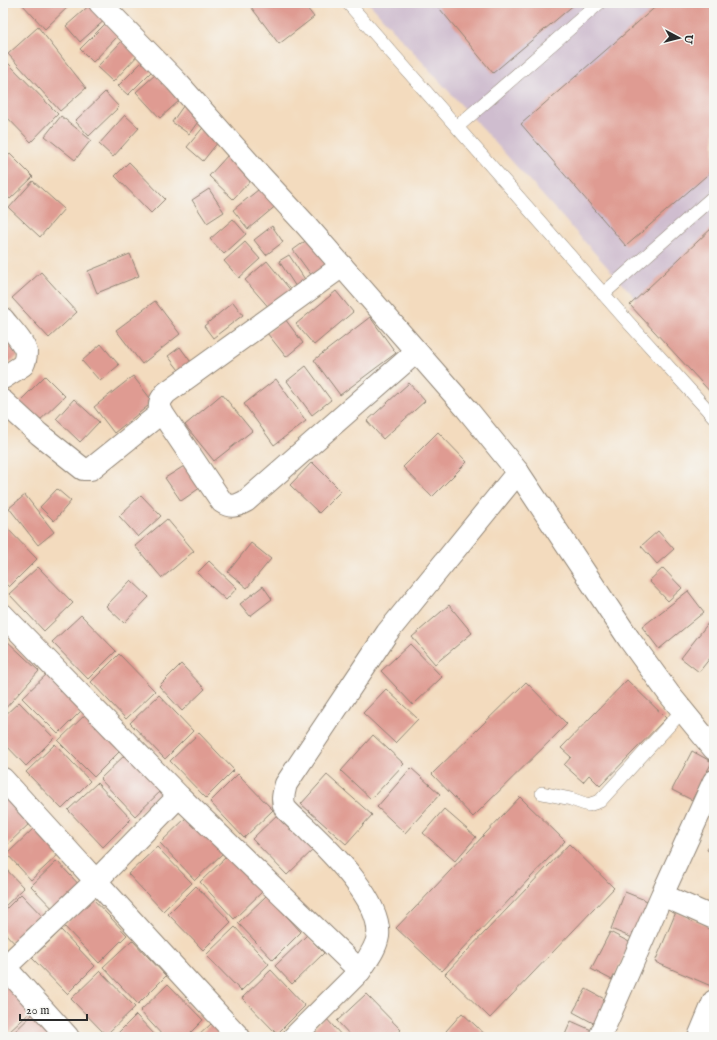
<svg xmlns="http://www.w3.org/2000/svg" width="717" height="1040" viewBox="0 0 717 1040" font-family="'IM FELL English',serif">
<rect width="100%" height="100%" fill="#f6f6f2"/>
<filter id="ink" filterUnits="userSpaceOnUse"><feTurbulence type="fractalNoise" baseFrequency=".025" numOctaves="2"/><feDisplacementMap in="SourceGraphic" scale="8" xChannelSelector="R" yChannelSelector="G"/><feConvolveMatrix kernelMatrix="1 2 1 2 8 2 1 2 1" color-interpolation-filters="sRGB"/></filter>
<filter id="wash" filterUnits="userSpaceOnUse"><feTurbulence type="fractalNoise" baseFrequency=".012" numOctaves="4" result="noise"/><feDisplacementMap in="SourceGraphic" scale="16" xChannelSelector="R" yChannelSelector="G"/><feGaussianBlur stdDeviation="0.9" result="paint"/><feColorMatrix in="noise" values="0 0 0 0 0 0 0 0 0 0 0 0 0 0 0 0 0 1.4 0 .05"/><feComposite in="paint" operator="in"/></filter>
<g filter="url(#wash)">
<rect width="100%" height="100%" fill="#f3dbbe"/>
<path fill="#cfbdcf" d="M369,3h345v382z"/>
<g id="blocks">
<path fill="#df9b92" d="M22,3h50l-27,26 -23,-25z
M92,3l15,15 -27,24 -14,-16z
M248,3h55l11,14 -35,27z
M435,3h141l-83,70z
M660,3h54v166l-88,77 -105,-122z
M106,23l13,12 -26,27 -13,-13z
M38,27l48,61 -26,23 -52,-57z
M123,40l16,14 -26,28 -16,-15z
M145,59l10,9 -27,27 -10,-9z
M6,61l52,53 -27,28 -28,-29v-49z
M156,74l24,26 -20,18 -24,-26z
M105,92l14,15 -30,29 -14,-15z
M186,102l17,13 -14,19 -17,-12z
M125,115l14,13 -26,29 -14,-13z
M61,116l30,24 -16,20 -30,-24z
M206,124l16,13 -19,24 -16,-14z
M10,154l23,23 -23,22 -7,-7v-31z
M228,155l25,23 -20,21 -24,-23z
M129,162l36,37 -14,14 -36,-37z
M33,181l31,28 -24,28 -31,-29z
M263,186l15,18 -30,25 -15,-19z
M209,189l15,23 -17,11 -15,-23z
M233,219l13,15 -22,20 -14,-15z
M272,226l11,16 -17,13 -12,-15z
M714,226v170l-84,-91z
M311,237l19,25 -18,14 -19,-26z
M245,242l15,17 -21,19 -15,-17z
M130,254l9,22 -42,17 -9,-22z
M289,255l17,26 -10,6 -17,-26z
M267,261l25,31 -21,18 -26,-30z
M41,272l36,40 -28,26 -37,-40z
M336,291l17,21 -39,33 -18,-21z
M155,301l25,33 -38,30 -26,-34z
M233,302l10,13 -30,23 -9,-12z
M370,317l26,36 -56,42 -26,-35z
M285,319l18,24 -17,14 -19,-24z
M3,335l15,21 -15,11z
M101,344l18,21 -19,16 -18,-20z
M180,347l13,18 -11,9 -14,-18z
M306,366l25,34 -19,15 -25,-34z
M45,376l20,20 -30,29 -19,-20z
M133,376l20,26 -39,31 -20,-26z
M276,379l30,42 -32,24 -30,-41z
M409,383l16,18 -42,38 -16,-18z
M222,394l30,37 -38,30 -29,-36z
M74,399l25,23 -19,20 -24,-23z
M438,432l29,30 -35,35 -29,-30z
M192,461l15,22 -26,18 -16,-23z
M312,462l29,29 -22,22 -29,-28z
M57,489l14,12 -17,20 -14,-14z
M25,495l29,37 -16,13 -29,-37z
M141,495l20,21 -23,21 -19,-21z
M167,519l27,32 -32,27 -27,-32z
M3,524l34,35 -28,28 -6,-6z
M658,531l16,18 -17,15 -16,-18z
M251,543l20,16 -24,29 -19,-16z
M209,561l28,27 -11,12 -29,-27z
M38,567l35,36 -29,28 -35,-37z
M663,568l19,20 -14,13 -19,-20z
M131,580l18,17 -25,26 -18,-17z
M263,586l9,13 -22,17 -10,-12z
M688,591l16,21 -45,37 -17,-22z
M449,605l23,28 -37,31 -23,-27z
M81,615l35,36 -28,28 -36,-37z
M709,622l5,4v27l-15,19 -18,-14z
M5,639l34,32 -36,40v-71z
M410,644l32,33 -29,28 -32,-34z
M119,654l36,37 -29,28 -35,-37z
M181,664l24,25 -23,22 -23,-25z
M51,670l35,36 -28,28 -36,-36z
M627,680l39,38 -66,68 -11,-11 -6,7 -19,-17 7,-8 -10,-9z
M526,682l41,42 -94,93 -41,-43z
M386,689l32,30 -23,24 -32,-30z
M159,695l34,36 -28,28 -35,-36z
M19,702l35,36 -28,28 -23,-24v-25z
M87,713l35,36 -28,28 -36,-36z
M199,733l35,37 -28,28 -36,-37z
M373,735l31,29 -33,35 -30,-28z
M55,744l35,37 -28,28 -36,-37z
M129,751l35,37 -29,28 -35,-37z
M692,751l20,11 -20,38 -20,-10z
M411,768l29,26 -35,39 -28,-26z
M238,774l35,36 -29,28 -34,-36z
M327,775l45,40 -26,29 -45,-40z
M97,783l34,36 -28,28 -35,-37z
M3,795l29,26 -26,25 -3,-3z
M520,797l45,44 -123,130 -46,-43z
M444,809l32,28 -21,24 -32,-28z
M281,811l35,36 -29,28 -35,-36z
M189,815l35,37 -29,28 -35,-37z
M35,827l25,26 -29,27 -24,-26z
M714,830v23l-7,-3z
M569,844l45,44 -124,130 -45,-44z
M157,847l35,36 -29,28 -35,-37z
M228,855l35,36 -29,28 -34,-37z
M57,861l26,28 -25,25 -27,-28z
M3,866l21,22 -21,20z
M196,886l35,36 -28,28 -35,-36z
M625,892l25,10 -15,37 -24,-10z
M21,894l27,28 -28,27 -17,-18v-19z
M267,895l34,37 -28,28 -35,-37z
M92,898l35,37 -28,28 -35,-37z
M676,912l38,16v52l-3,6 -56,-24z
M235,927l34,37 -28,27 -35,-36z
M61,930l34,36 -28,28 -35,-36z
M610,932l21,11 -19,37 -21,-11z
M307,935l17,18 -32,31 -17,-18z
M132,940l34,36 -28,28 -35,-37z
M271,970l34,36 -28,28 -35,-36z
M100,971l35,36 -29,28 -35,-36z
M7,980l27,29 -26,24 -5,-5v-44z
M168,984l35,36 -17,17h-22l-24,-26z
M586,989l24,13 -13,23 -24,-13z
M366,994l35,36 -7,7h-42l-15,-16z
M35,1012l23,25h-49z
M462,1013l26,24h-36l-6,-6z
M136,1015l21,22h-43z
M325,1017l18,20h-38z
M571,1021l25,11 -2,5h-30z
M211,1024l13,13h-27z"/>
</g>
</g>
<g filter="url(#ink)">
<use href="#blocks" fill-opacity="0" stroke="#8f8374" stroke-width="1"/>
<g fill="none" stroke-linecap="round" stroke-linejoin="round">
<g stroke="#8f8374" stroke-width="14">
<path id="lane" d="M348,3l280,319 86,95
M457,127l142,-124
M603,294l111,-98
M542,793l29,6 17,6 12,-4 83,-91"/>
</g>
<g stroke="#8f8374" stroke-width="24">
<path id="street" d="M342,266l-176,127c-5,6 -7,9 -6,17l62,92c9,6 15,4 24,-1l170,-149
M3,319c6,8 21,23 23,33 0,4 -1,9 -3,13l-20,13
M3,401l36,33 44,35h8l71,-57
M3,615l176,181 181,175 -66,66
M3,779c79,86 156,173 236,258
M662,895l52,-114
M3,965l65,72
M3,969l93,-88 83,-85
M360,971c7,-11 16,-22 18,-35 4,-34 -46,-83 -69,-105 -6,-6 -20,-17 -24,-23 -4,-8 -1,-16 1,-24l101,-151 131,-161
M600,1037l62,-142 52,23
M699,1037l15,-36"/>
</g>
<g stroke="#8f8374" stroke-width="24">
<path id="secondary" d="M100,3l76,78 80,90 50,54 160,183 52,64 111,167 40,55 45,55"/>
</g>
<use href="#lane" stroke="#fff" stroke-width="13"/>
<use href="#street" stroke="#fff" stroke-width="22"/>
<use href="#secondary" stroke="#fff" stroke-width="22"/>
</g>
</g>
<rect width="717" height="1040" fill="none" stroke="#f6f6f2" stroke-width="16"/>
<g transform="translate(679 38) rotate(97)" stroke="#f6f6f2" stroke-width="3" paint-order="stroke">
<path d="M0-3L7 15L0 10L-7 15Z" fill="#2b2b2b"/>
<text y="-6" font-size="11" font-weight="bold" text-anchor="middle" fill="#2b2b2b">U</text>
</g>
<path d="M20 1014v6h67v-6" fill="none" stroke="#2b2b2b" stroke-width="2"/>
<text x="26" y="1014" font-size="12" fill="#2b2b2b" stroke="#f6f6f2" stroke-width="3" paint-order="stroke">20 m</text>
</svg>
